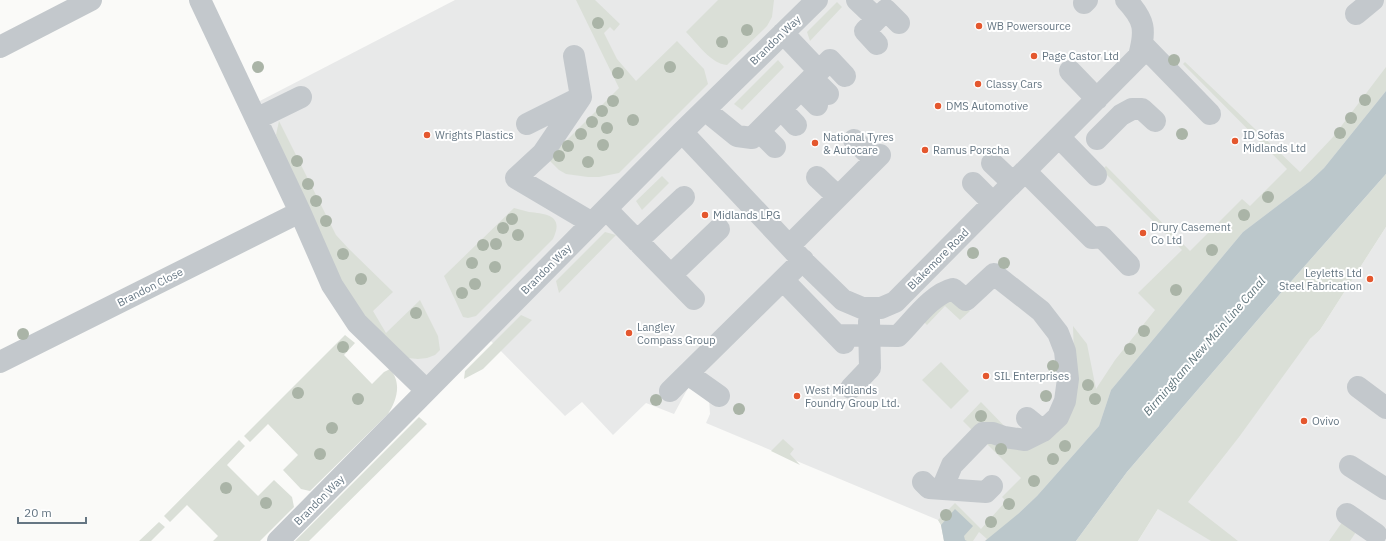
<svg xmlns="http://www.w3.org/2000/svg" width="1386" height="541" viewBox="0 0 1386 541" font-family="'IBM Plex Sans',sans-serif">
<rect width="100%" height="100%" fill="#fafaf8"/>
<path fill="#e8e9e9" d="M455,0h931v140l-342,401h-89l-14,-16 -3,-5 -232,-97 4,-9 -1,-16 -21,-10 -14,26 -28,-11 -33,32 -31,-33 -17,14 -82,-83 -57,57 -69,-67 -107,-217z
M1386,227v314h-248l20,-32 152,-170 10,-9z"/>
<path fill="#dadfd7" d="M576,0h19l25,24 -6,7 -4,-4 -6,6 13,26 19,22 41,-40 27,28 4,15 -89,89 -20,4h-11l-22,-3 -7,-4 -11,-11 71,-71z
M718,0h56l-2,17 -5,9 -40,39c-16,-1 -30,-22 -41,-33z
M837,2l5,5 -32,34 -3,-9z
M778,60l6,7 -42,43 -8,-6z
M1185,62l115,110 33,-35 53,-70v24l-62,77 -15,14 -66,50 -132,158 -12,36 -62,70 -19,18 5,8 -38,19 2,-2 -8,-7 -6,9h-29l-3,-16 -3,-5 17,-17 26,26 25,-28 -4,-4 19,-19 -36,-36 51,1 38,-86 -1,-31 14,18 9,45 19,-29 40,-50 -17,-17 44,-43 -80,-80 4,-4 84,85 52,-52 8,7 37,-37 -104,-105z
M279,121l57,114 12,13 45,44 -20,19 13,22 34,-33 18,36 2,14 -5,5 -8,3 -9,1 -10,-1 -28,-22 -44,-59 -60,-142z
M1386,174v53l-66,103 -10,9 -71,98 -51,65 50,39h-27l-53,-32 -20,32h-62l51,-69 153,-178z
M662,176l7,7 -27,27 -6,-9z
M514,208c5,1 10,3 15,4 19,2 35,4 24,27l-77,77 -8,2 -5,-1 -19,-41z
M605,232l11,3 -57,58 -3,-12z
M955,297l15,14 -10,9 -15,-14 -18,19 -5,-5z
M521,315l11,5 -49,49 -19,10 1,-8z
M345,335l10,8 -11,12 28,29 12,-12 6,-3c12,14 7,31 -2,45l-78,77 -9,-2 -18,-19 15,-15 -30,-31 -18,18 -6,-6z
M941,362l28,29 -18,18 -29,-29z
M981,402l30,31 -38,-2 -10,-10z
M419,417l8,7 -118,117h-14z
M783,439l11,10 -4,5 10,11 -29,-14z
M239,440l6,6 -18,19 31,31 16,-16 18,17 2,10 -34,34h-47l5,-5 -31,-31 -17,17 -6,-6z
M1343,521l15,8 -8,12h-21z
M159,522l6,5 -14,14h-12z"/>
<path fill="#bbc7cb" d="M1386,91v83l-106,120 -153,178 -51,69h-91l33,-27 19,-18 62,-70 12,-36 132,-158 66,-50 15,-14z
M955,509l18,17 -9,10 1,4 2,1h-23l-3,-16z"/>
<g fill="none" stroke-linecap="round" stroke-linejoin="round">
<path stroke="#c3c8cc" stroke-width="22" d="M200,0l100,212 32,73 25,38 69,67
M857,0l20,19
M1084,3l3,-3
M1356,14l17,-14
M877,44l-12,-13 21,-21 13,13
M1142,44l68,70
M0,47l91,-47
M819,71l11,-11 15,16
M1070,71l27,28
M812,78l16,16
M801,89l16,16
M581,97l-38,56 -27,25 76,45
M781,109l15,16
M705,110l32,26 15,2 67,-67 -36,-38
M256,119l45,-22
M527,124l54,-27 -7,-41
M759,131l16,16
M682,132l124,132 37,36 19,8h19l14,-6 244,-246c7,-26 6,-36 -13,-56
M1059,137l37,38
M1097,139l24,-24 11,-6h10l13,12
M854,140l21,20
M992,163l21,20
M1025,171l67,67 10,-1 27,28
M817,177l21,20
M973,183l20,20
M606,209l88,90
M637,241l47,-44
M789,246l91,-91
M671,275l48,-46
M783,280l61,63
M837,335l61,1c16,-16 34,-42 55,-47l13,11 28,-26 47,37 17,22 7,18 3,28 -3,22 -7,16 -15,14 -18,9 -21,-3 -11,-4h-10l-31,32 -10,24
M0,362l300,-150
M688,374l31,22
M1358,387l28,21
M851,388l19,-20 -1,-47
M670,391l133,-131
M1027,418l16,13
M1350,466l36,23
M923,482l6,6 57,4 6,-6
M1347,514l29,20
M278,541l404,-409 135,-132"/>
</g>
<g fill="#aab4a7">
<circle cx="598" cy="23" r="6"/>
<circle cx="747" cy="30" r="6"/>
<circle cx="722" cy="42" r="6"/>
<circle cx="1174" cy="60" r="6"/>
<circle cx="258" cy="67" r="6"/>
<circle cx="670" cy="67" r="6"/>
<circle cx="618" cy="73" r="6"/>
<circle cx="1365" cy="100" r="6"/>
<circle cx="613" cy="101" r="6"/>
<circle cx="602" cy="111" r="6"/>
<circle cx="1351" cy="118" r="6"/>
<circle cx="633" cy="120" r="6"/>
<circle cx="592" cy="122" r="6"/>
<circle cx="607" cy="128" r="6"/>
<circle cx="1340" cy="133" r="6"/>
<circle cx="581" cy="134" r="6"/>
<circle cx="1182" cy="134" r="6"/>
<circle cx="603" cy="145" r="6"/>
<circle cx="568" cy="146" r="6"/>
<circle cx="559" cy="156" r="6"/>
<circle cx="297" cy="161" r="6"/>
<circle cx="588" cy="162" r="6"/>
<circle cx="308" cy="184" r="6"/>
<circle cx="1268" cy="197" r="6"/>
<circle cx="316" cy="201" r="6"/>
<circle cx="1244" cy="215" r="6"/>
<circle cx="512" cy="219" r="6"/>
<circle cx="326" cy="221" r="6"/>
<circle cx="503" cy="228" r="6"/>
<circle cx="518" cy="235" r="6"/>
<circle cx="496" cy="244" r="6"/>
<circle cx="483" cy="245" r="6"/>
<circle cx="1212" cy="250" r="6"/>
<circle cx="973" cy="253" r="6"/>
<circle cx="343" cy="254" r="6"/>
<circle cx="472" cy="263" r="6"/>
<circle cx="1004" cy="263" r="6"/>
<circle cx="495" cy="267" r="6"/>
<circle cx="361" cy="279" r="6"/>
<circle cx="475" cy="284" r="6"/>
<circle cx="1176" cy="290" r="6"/>
<circle cx="462" cy="293" r="6"/>
<circle cx="416" cy="313" r="6"/>
<circle cx="1144" cy="331" r="6"/>
<circle cx="23" cy="334" r="6"/>
<circle cx="343" cy="347" r="6"/>
<circle cx="1130" cy="349" r="6"/>
<circle cx="1053" cy="366" r="6"/>
<circle cx="1088" cy="385" r="6"/>
<circle cx="298" cy="393" r="6"/>
<circle cx="1046" cy="396" r="6"/>
<circle cx="358" cy="399" r="6"/>
<circle cx="1095" cy="399" r="6"/>
<circle cx="656" cy="400" r="6"/>
<circle cx="739" cy="409" r="6"/>
<circle cx="981" cy="416" r="6"/>
<circle cx="332" cy="428" r="6"/>
<circle cx="1065" cy="446" r="6"/>
<circle cx="1001" cy="449" r="6"/>
<circle cx="320" cy="454" r="6"/>
<circle cx="1053" cy="459" r="6"/>
<circle cx="1034" cy="481" r="6"/>
<circle cx="226" cy="488" r="6"/>
<circle cx="266" cy="503" r="6"/>
<circle cx="1009" cy="504" r="6"/>
<circle cx="946" cy="515" r="6"/>
<circle cx="991" cy="522" r="6"/>
</g>
<g fill="#e4572e" stroke="#fff" stroke-width="1.5">
<circle cx="979" cy="26" r="4"/>
<circle cx="1034" cy="56" r="4"/>
<circle cx="978" cy="84" r="4"/>
<circle cx="938" cy="106" r="4"/>
<circle cx="427" cy="135" r="4"/>
<circle cx="1235" cy="141" r="4"/>
<circle cx="815" cy="143" r="4"/>
<circle cx="925" cy="150" r="4"/>
<circle cx="705" cy="215" r="4"/>
<circle cx="1143" cy="233" r="4"/>
<circle cx="1370" cy="279" r="4"/>
<circle cx="629" cy="333" r="4"/>
<circle cx="986" cy="376" r="4"/>
<circle cx="797" cy="396" r="4"/>
<circle cx="1304" cy="421" r="4"/>
</g>
<g text-anchor="middle" dominant-baseline="central" stroke-width="4" stroke-linejoin="round" paint-order="stroke">
<g font-size="11" fill="#657683" stroke="#fff" text-anchor="start">
<text x="987" y="26">WB Powersource</text>
<text x="1042" y="56">Page Castor Ltd</text>
<text x="986" y="84">Classy Cars</text>
<text x="946" y="106">DMS Automotive</text>
<text x="435" y="135">Wrights Plastics</text>
<text x="1243" y="135">ID Sofas<tspan x="1243" dy="13">Midlands Ltd</tspan></text>
<text x="823" y="137">National Tyres<tspan x="823" dy="13">&amp; Autocare</tspan></text>
<text x="933" y="150">Ramus Porscha</text>
<text x="713" y="215">Midlands LPG</text>
<text x="1151" y="227">Drury Casement<tspan x="1151" dy="13">Co Ltd</tspan></text>
<text x="1362" y="273" text-anchor="end">Leyletts Ltd<tspan x="1362" dy="13">Steel Fabrication</tspan></text>
<text x="637" y="327">Langley<tspan x="637" dy="13">Compass Group</tspan></text>
<text x="994" y="376">SIL Enterprises</text>
<text x="805" y="390">West Midlands<tspan x="805" dy="13">Foundry Group Ltd.</tspan></text>
<text x="1312" y="421">Ovivo</text>
</g>
<g font-size="11" fill="#657683" stroke="#fff">
<text transform="translate(775 40) rotate(-44)">Brandon Way</text>
<text transform="translate(938 259) rotate(-45)">Blakemore Road</text>
<text transform="translate(546 269) rotate(-45)">Brandon Way</text>
<text transform="translate(150 287) rotate(-27)">Brandon Close</text>
<text transform="translate(319 500) rotate(-45)">Brandon Way</text>
</g>
<g font-size="12" font-style="italic" fill="#60757c" stroke="#fff">
<text transform="translate(1204 346) rotate(-49)">Birmingham New Main Line Canal</text>
</g>
</g>
<path d="M18 517v6h68v-6" fill="none" stroke="#657683" stroke-width="2"/>
<text x="24" y="517" font-size="12" fill="#657683" stroke="#ffffff" stroke-width="3" paint-order="stroke">20 m</text>
</svg>
